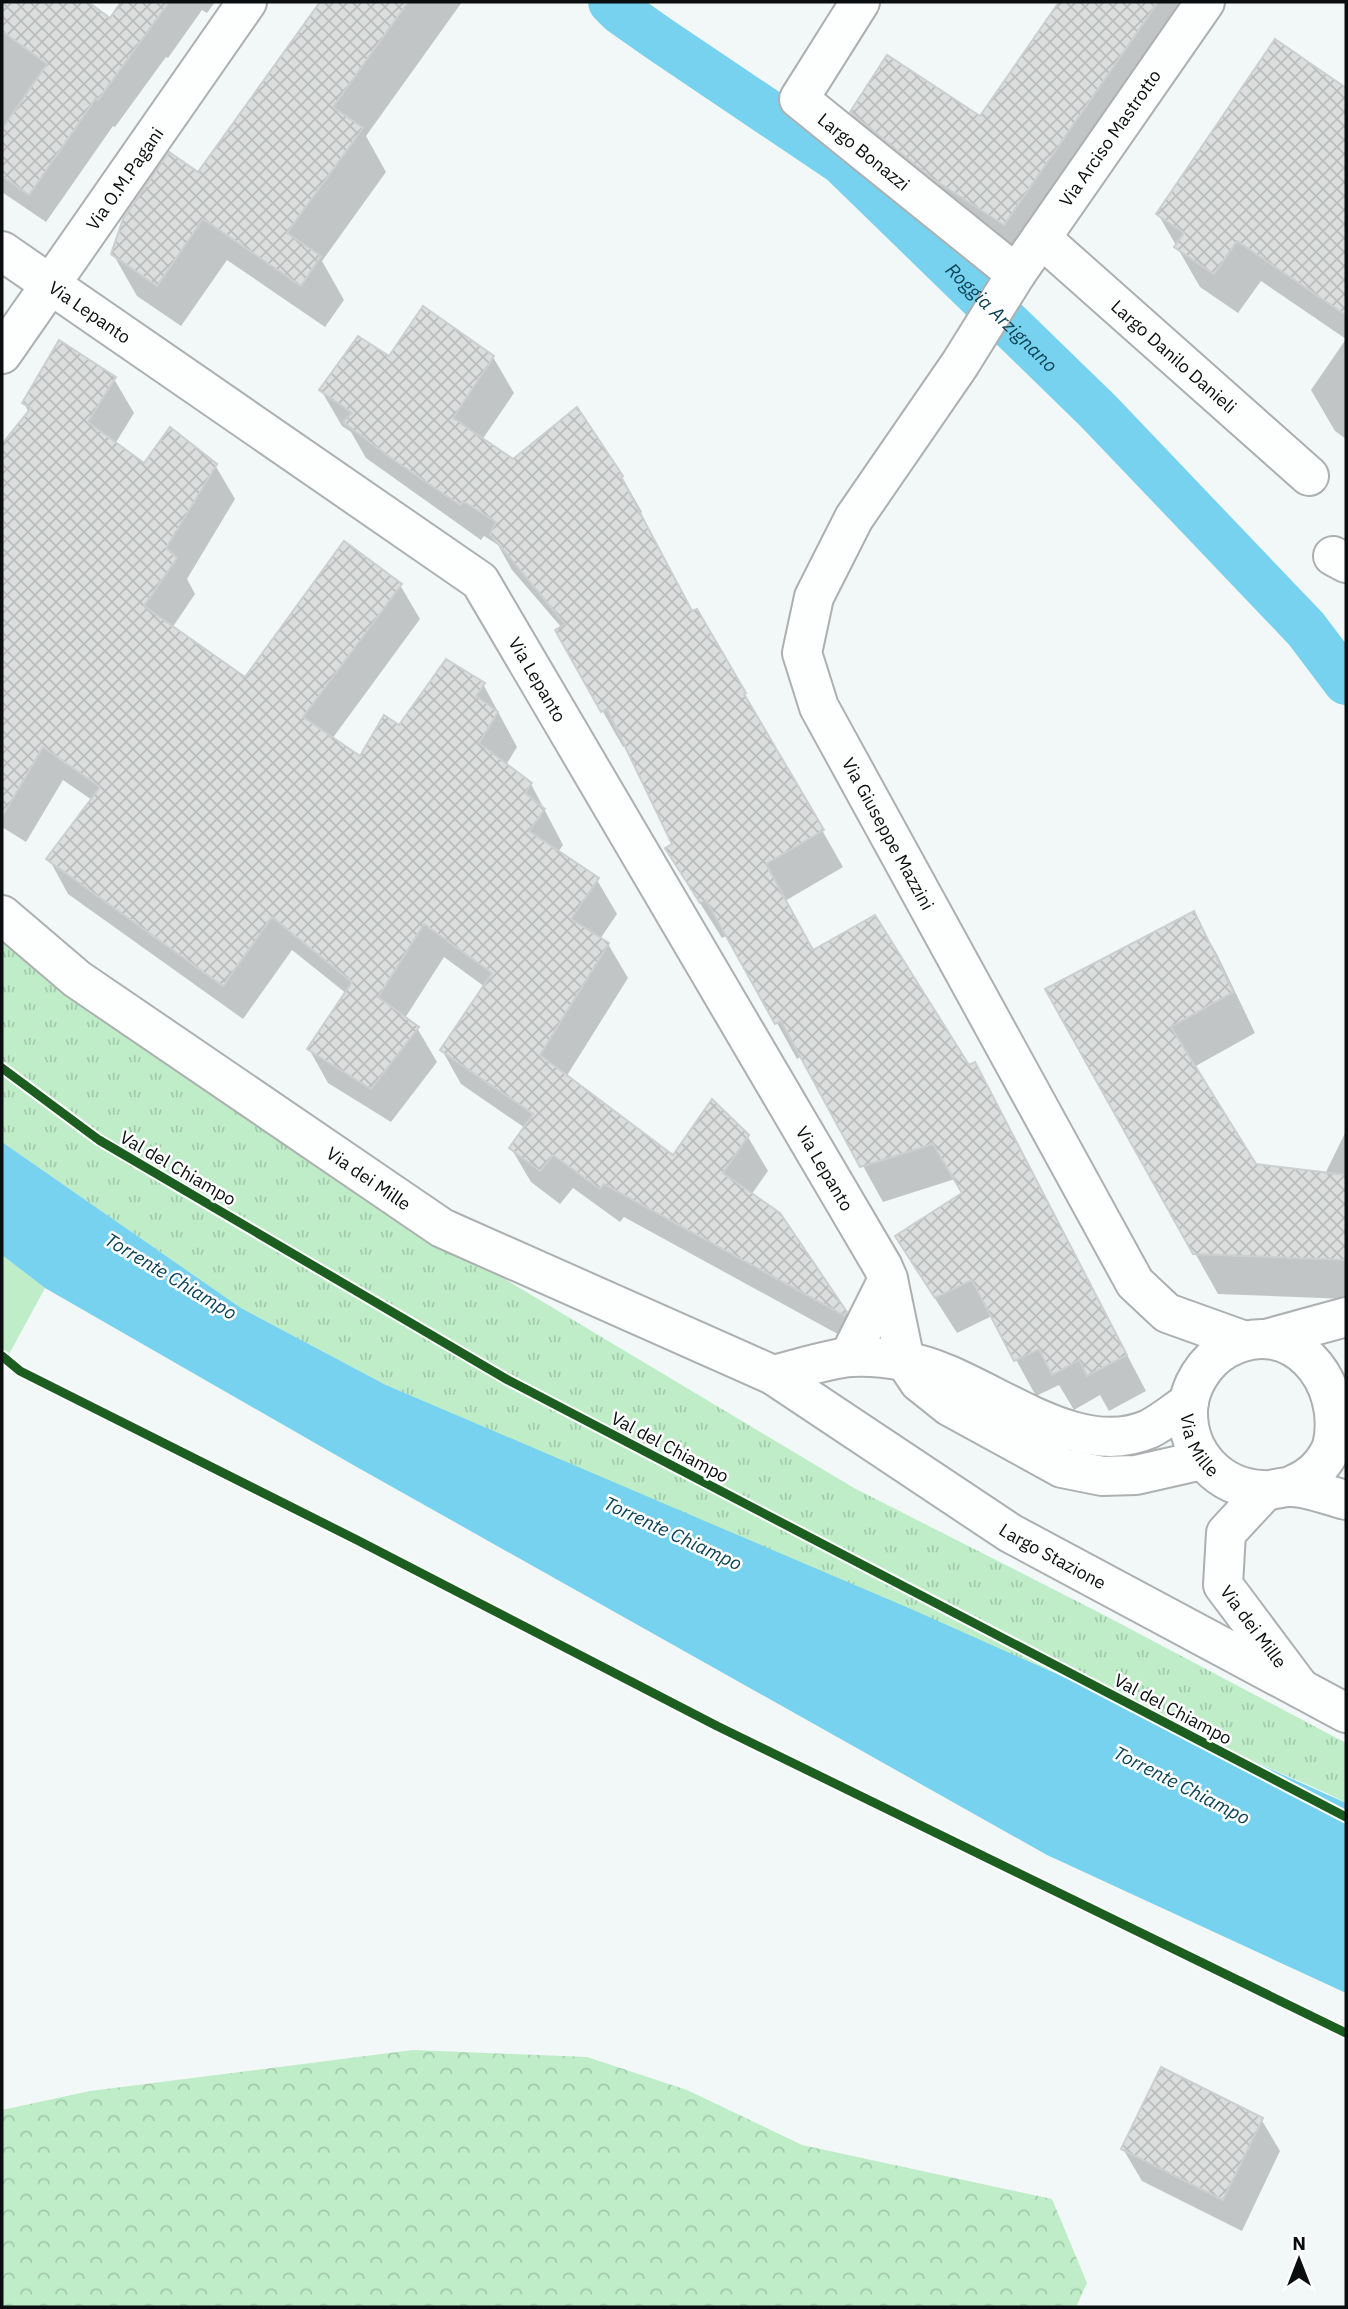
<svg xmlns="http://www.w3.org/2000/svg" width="1348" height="2309" viewBox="0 0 1348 2309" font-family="'IBM Plex Sans',sans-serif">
<defs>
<pattern id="grass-tufts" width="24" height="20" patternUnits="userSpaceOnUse" patternTransform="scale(1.75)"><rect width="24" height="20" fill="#beedc8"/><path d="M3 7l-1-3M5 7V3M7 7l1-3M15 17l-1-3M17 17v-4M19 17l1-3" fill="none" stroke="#a2caab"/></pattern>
<pattern id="forest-crowns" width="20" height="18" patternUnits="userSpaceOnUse" patternTransform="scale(1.75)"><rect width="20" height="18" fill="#beedc8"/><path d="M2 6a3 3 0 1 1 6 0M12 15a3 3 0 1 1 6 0" fill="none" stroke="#a2caab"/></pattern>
<pattern id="building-cross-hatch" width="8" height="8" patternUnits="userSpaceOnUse" patternTransform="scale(1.75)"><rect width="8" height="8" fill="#dadedd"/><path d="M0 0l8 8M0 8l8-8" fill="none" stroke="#babdbc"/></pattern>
</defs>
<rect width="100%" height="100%" fill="#f2f7f7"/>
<path fill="url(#grass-tufts)" d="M2,903l436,336 416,249 248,126 244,129v60l-17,-9 -943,-409 -145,-77 -239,-166z"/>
<path fill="url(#forest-crowns)" d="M413,2050l174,7 100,33 115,55 250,54 35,84 -11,24h-1074v-197l88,-19z"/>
<path fill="#beedc8" d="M2,1255l43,33 -43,79z"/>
<path fill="#77d2ef" d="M2,1142l239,166 145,77 525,224 435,194v190l-299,-138 -692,-389 -310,-178 -43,-33z"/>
<path fill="#0003" d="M2,2h83l25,18 13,-18h92l-8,11 -5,-3 -34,48 -2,-1 -51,70 -2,-1 -67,96 -44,-30z
M322,2h140l-96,134 20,36 -64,89 22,39 -19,27 -98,-67 -46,66 -44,-30 -24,-42 85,-80z
M617,2h15l-1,13z
M1062,2h147l-181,262 -152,-111 -24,-41 128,6z
M1276,42l70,48v249l-85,-58 -23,32 -38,-26 -42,-73z
M1346,339v100l-11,-8 -24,-41z
M493,357l21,36 -32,47 31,21 64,-52 45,68 20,35 -2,2 53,99 4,-2 146,256 -58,34 28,51 156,115 5,-3 172,327 -37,20 -9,-16 -26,15 -15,-25 -23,11 -44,-80 -35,17 -39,-61 45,-78 -8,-15 -72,23 -81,-146 -5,3 -69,-124 -6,3 -34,-54 -14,-39 -48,-100 -3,2 -66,-116 5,-3 -50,-58 -14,-25 -14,-9 -3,4 -115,-82 -15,-26 -9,-6 -21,-36 69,-31z
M114,379l20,34 -19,31 29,22 71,-1 20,34 -48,80 8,15 -23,34 74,51 154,-94 20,34 -88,120 29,20 39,-32 83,-43 34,63 -11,18 25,19 32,61 -5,7 39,28 20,34 -17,25 8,5 20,34 -62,99 107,81 39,-56 36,35 20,34 -17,24 95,118 19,36 -241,-132 -4,5 -47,-34 -13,16 -29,-22 -20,-34 14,-20 -64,-44 -19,-34 43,-63 -41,-30 -39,61 12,10 20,34 -46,60 -63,-39 -19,-34 38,-55 -55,-44 -49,69 -175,-125 -19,-35 43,-59 -29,-20 -37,62 -24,-15v-380l27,-34 -5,-10z
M1193,914l24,40 38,79 -61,34 61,99 70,8 21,-43v168l-128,-5 -171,-304z
M1261,2119l19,32 -38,80 -100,-50 -19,-32z"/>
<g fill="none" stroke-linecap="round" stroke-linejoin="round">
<path stroke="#77d2ef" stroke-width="12" d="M639,9l1,-7"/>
<path stroke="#77d2ef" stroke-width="46" id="s1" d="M611,2l10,10 37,26 184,124 256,249 208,218 40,53"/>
</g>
<path fill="url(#building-cross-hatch)" stroke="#cccfcf" stroke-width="2" d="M2,2h86l22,16 11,-16h48l-71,98 -2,-2 -67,97 -27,-19v-47l45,-65 -45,-33z
M320,2h88l-75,105 30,21 -76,105 34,23 -20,30 -98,-67 -46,67 -46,-32 12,-35 46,-67 29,20z
M1059,2h99l-154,223 -71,-46 -83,-67 37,-57 93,61z
M1275,39l71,49v227l-109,-74 -23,33 -40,-27 10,-14 -28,-19z
M423,306l71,50 -41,62 60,41 64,-52 46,69 -2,1 71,134 5,-2 49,84 -2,1 80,136 -58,34 47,86 62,-35 94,150 6,-3 152,293 -40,21 -8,-16 -27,15 -13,-26 -25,12 -42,-81 -37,18 -40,-62 67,-43 -29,-49 -73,23 -79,-146 -6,3 -69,-124 -6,3 -35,-55 7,-4 -65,-135 -6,3 -46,-82 10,-6 -75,-90 6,-12 -33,-21 -3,4 -69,-47 -48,-36 9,-9 -33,-23 39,-54 31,20z
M59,340l57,37 -28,45 56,41 26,-36 47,37 -51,84 11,10 -33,48 101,71 99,-136 58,43 -99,133 57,39 24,-41 15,10 47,-66 39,24 -9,13 22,16 -19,31 53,40 -7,10 20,16 -16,22 70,47 -28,41 38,24 -69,112 133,100 39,-56 37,36 -26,38 57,40 67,99 -2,4 -241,-132 -4,5 -47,-34 -13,16 -31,-23 24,-34 -93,-64 52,-77 -68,-49 -46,73 41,30 -48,62 -64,-40 45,-67 -80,-65 -49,69 -177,-127 54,-72 -57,-40 -41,70v-373l29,-36 -9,-5z
M1194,911l39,81 -62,35 85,137 90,11v85l-153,-6 -148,-265z
M1161,2067l102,51 -40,82 -102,-51z"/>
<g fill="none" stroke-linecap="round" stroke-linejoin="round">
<g stroke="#acb0b0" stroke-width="42">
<g id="street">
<path id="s2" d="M860,2l-61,97 217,175"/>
<path id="s3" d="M1205,2l-189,272 -56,90 -106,154 -40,79 -12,56 17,54 316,576 32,30 78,28"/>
<path id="s4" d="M1041,238l268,238"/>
<path id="s5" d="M2,251l478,330 403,686 5,12 17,82 14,21 30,24 113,62 40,8 34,-1 66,-15"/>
<path id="s6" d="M2,354l245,-352"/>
<path d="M1333,556l13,7"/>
<path d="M1266,1339l80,-22"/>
<path d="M849,1357l39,-78"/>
<path d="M773,1375c22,-5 58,-17 78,-18 17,-1 37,1 53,4 76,12 166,103 245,68 14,-7 27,-18 40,-27"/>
<path id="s7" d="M1291,1486c6,-3 13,-6 18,-10 10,-7 18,-18 23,-29 16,-67 -42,-134 -106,-98 -21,12 -37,37 -38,61 -1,44 31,78 75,80 9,1 17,-3 26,-3 16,-1 41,9 57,13"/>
<path id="s8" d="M1265,1491l-39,42 -3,52 77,103"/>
</g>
</g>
<g stroke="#acb0b0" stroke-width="42">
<g id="secondary">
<path id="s9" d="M2,915l75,64 365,249 331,147 237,158 336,180"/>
</g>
</g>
<use href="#street" stroke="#fdfefe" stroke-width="38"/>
<use href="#secondary" stroke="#fdfefe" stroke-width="38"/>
<g stroke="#fff" stroke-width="13">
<path id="cycleway" d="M2,1068l97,72 409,240 838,437
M2,1356l18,15 337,169 360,186 629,307"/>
</g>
<use href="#cycleway" stroke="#1b5e20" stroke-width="9"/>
</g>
<g text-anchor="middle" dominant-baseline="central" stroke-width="5" stroke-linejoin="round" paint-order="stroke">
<g font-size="18" fill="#0b0e0e" stroke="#fff">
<text transform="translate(1110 138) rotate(-55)">Via Arciso Mastrotto</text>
<text stroke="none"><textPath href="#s2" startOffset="198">Largo Bonazzi</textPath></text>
<text stroke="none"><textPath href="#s6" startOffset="214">Via O.M.Pagani</textPath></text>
<text stroke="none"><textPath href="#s5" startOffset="107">Via Lepanto</textPath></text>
<text stroke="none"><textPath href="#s4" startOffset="178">Largo Danilo Danieli</textPath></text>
<text stroke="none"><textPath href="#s5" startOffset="695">Via Lepanto</textPath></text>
<text stroke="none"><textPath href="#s3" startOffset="971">Via Giuseppe Mazzini</textPath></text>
<text transform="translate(178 1168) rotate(30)">Val del Chiampo</text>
<text stroke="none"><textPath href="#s5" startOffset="1262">Via Lepanto</textPath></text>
<text stroke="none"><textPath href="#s9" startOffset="452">Via dei Mille</textPath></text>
<text stroke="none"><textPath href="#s7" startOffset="355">Via Mille</textPath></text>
<text transform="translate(670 1447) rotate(28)">Val del Chiampo</text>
<text stroke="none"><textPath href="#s9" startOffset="1236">Largo Stazione</textPath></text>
<text stroke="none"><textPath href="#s8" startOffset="161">Via dei Mille</textPath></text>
<text transform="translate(1173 1709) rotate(28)">Val del Chiampo</text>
</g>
<g font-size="19" font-style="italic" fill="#0b4354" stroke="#fff">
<text stroke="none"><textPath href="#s1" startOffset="504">Roggia Arzignano</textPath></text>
<text transform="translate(171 1276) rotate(31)">Torrente Chiampo</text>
<text transform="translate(673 1533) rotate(25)">Torrente Chiampo</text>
<text transform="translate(1182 1785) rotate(27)">Torrente Chiampo</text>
</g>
</g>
<rect width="1348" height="2309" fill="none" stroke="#0b0e0e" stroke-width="7"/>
<g transform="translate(1299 2260)" stroke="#ffffff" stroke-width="5" paint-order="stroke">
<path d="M0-5L12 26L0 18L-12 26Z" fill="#0b0e0e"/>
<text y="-10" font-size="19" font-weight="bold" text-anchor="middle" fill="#0b0e0e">N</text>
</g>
</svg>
